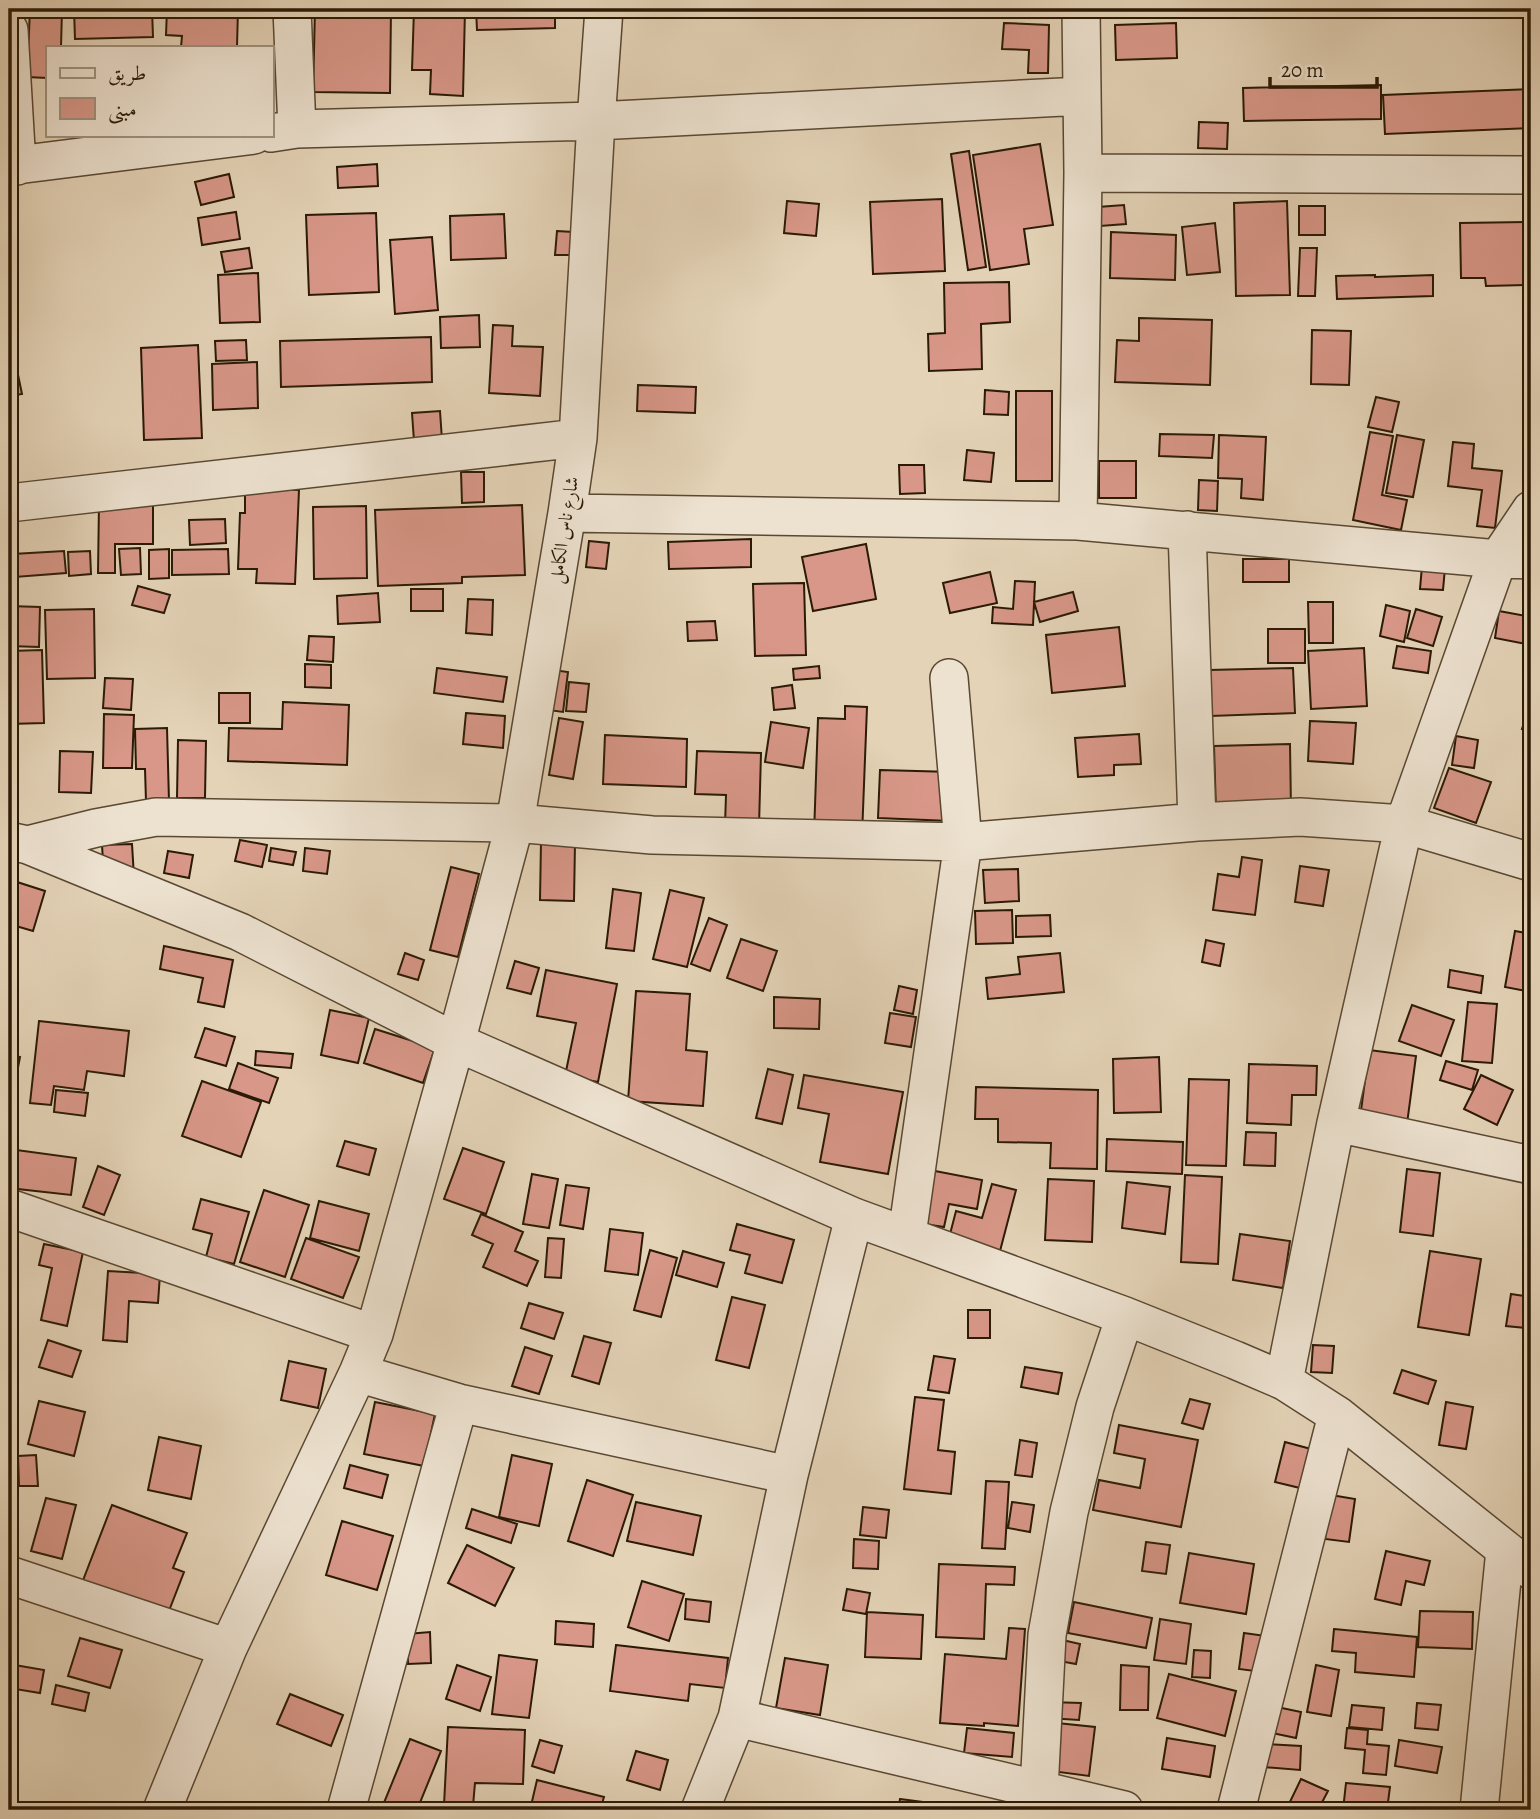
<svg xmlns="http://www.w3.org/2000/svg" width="1540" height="1819" viewBox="0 0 1540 1819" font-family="Alegreya,Amiri,serif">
<rect width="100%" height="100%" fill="#e4d3b7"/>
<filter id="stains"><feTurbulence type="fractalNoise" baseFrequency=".00286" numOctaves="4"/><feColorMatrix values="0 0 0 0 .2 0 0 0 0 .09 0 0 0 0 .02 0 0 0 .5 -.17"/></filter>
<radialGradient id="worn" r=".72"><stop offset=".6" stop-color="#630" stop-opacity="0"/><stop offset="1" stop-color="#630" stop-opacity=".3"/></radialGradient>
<path fill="#d89788" stroke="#2b1a06" stroke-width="2" d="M30,9l32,1 -1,37h-14v31l-20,-1z
M74,9h78l1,28 -78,2z
M167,9h71l-1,38h-56l1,-11 -16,-1z
M315,9h76l-1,84 -77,-1z
M414,9h51l-2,87 -33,-2 1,-24h-19z
M476,9h79v19l-78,2z
M1004,23l45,2 -1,48h-20l1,-23 -27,-1z
M1176,23l1,35 -61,2 -1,-35z
M1381,85v34l-137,2 -1,-33z
M1531,89v39l-146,6 -2,-39z
M1199,122l29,1 -1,26 -29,-1z
M1040,144l13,81 -29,4 5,35 -39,6 -17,-115z
M969,151l17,116 -18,3 -17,-116z
M377,164l1,22 -40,2 -1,-21z
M229,174l5,23 -33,8 -6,-23z
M942,199l3,72 -72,3 -3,-72z
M787,201l32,3 -3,32 -32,-3z
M1287,201l3,94 -54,1 -2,-93z
M1124,205l2,19 -26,2 -2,-19z
M1299,206h26v29h-26z
M236,212l4,27 -38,6 -4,-27z
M376,213l3,79 -70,3 -3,-80z
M504,214l2,44 -55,2 -1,-44z
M1528,222l1,63 -43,1 -1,-8h-24l-1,-55z
M1215,223l5,49 -33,3 -5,-48z
M557,231l16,1 -2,23h-16z
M1111,232l65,3 -1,45 -65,-2z
M432,237l6,73 -43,4 -5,-74z
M249,248l3,20 -27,4 -4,-20z
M1300,248h17l-2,48h-17z
M258,273l2,49 -40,1 -2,-48z
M1375,275v2l58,-2v21l-96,3 -1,-23z
M1009,282l1,40 -29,2 1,45 -53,2 -1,-37 17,-1 -1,-50z
M479,315l1,32 -39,1 -1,-31z
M1139,318l73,2 -2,65 -95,-3 2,-42 22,1z
M493,325l20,1 -1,20 31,1 -3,49 -51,-3z
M1312,330l39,1 -2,54 -38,-1z
M431,337l1,45 -151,5 -1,-46z
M246,340l1,20 -31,1 -1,-20z
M198,345l4,93 -58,2 -3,-92z
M257,362l1,46 -45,2 -1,-46z
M17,370l5,24 -13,2v-24z
M638,385l58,2 -1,26 -58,-2z
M985,390l24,2 -1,23 -24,-1z
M1016,391h36v90h-36z
M1376,397l23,5 -7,30 -24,-5z
M440,411l2,29 -28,1 -2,-28z
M1370,432l23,4 -11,59 25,5 -6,30 -48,-10z
M1160,434l54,1 -2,23 -53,-2z
M1219,435l47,2 -3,63 -22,-2 1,-19 -24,-1z
M1397,435l27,5 -11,57 -27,-4z
M1453,442l21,2 -2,24 30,3 -7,57 -18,-2 5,-36 -34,-4z
M967,450l27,3 -3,29 -27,-2z
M1099,461h37v37h-37z
M899,465h25l1,28 -25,1z
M461,472h23v30l-22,1z
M1199,480l19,1 -1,30 -19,-1z
M245,488l54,2 -4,94 -39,-1 1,-14h-19l2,-56h5z
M99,503h54v41h-38v29h-17z
M522,505l3,70 -63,2v6l-84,3 -3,-76z
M366,506l1,72 -53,1 -1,-72z
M225,519l1,24 -36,2 -1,-25z
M751,539v28l-82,2 -1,-27z
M589,541l20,2 -3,26 -20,-2z
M866,544l10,55 -63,12 -11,-54z
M140,548l1,26 -20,1 -2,-26z
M169,549v29l-20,1v-29z
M228,549l1,25 -57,1v-25z
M64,551l2,22 -51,4 -2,-23z
M90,551l1,23 -22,2 -1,-24z
M1243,559h46v23h-46z
M1422,566l23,2 -2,22 -23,-1z
M990,572l7,31 -47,10 -7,-30z
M1015,581l20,1 -2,43 -41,-2 1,-16 20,2z
M804,583l2,72 -51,1 -2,-72z
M138,586l32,9 -6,18 -32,-8z
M411,589h32v22h-32z
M1073,592l5,19 -38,11 -6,-20z
M378,593l2,29 -42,2 -1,-28z
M468,599l25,1 -1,35 -26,-2z
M1308,602h25v41h-24z
M1386,605l24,6 -6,31 -24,-6z
M9,606l31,1 -1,40 -30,-1z
M94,609l1,69 -48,1 -2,-69z
M1416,609l26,8 -9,29 -26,-8z
M1499,611l32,6v28l-36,-7z
M715,621l2,19 -29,1 -1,-19z
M1119,627l6,59 -73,7 -6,-58z
M1268,629h37v34h-37z
M309,636l25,1 -1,25 -26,-2z
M1397,646l34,5 -3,22 -35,-5z
M1364,648l3,58 -56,3 -3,-58z
M42,650l2,73 -35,1v-73z
M305,664l26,1v23l-26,-1z
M819,666l1,12 -26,2 -1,-11z
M437,668l70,9 -4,25 -69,-9z
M1293,668l2,45 -84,3 -2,-46z
M553,670l15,2 -5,40 -15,-2z
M105,678l28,1 -2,31 -28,-2z
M569,682l20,2 -3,28 -20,-1z
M792,685l3,23 -21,2 -2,-22z
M219,693h31v30h-31z
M283,702l66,3 -2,60 -119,-4 1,-33 53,1z
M1530,705h1v26l-9,-2z
M845,706l22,1 -5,129 -48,-1 4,-117 27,1z
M466,713l39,3 -2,32 -40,-4z
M104,714l30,1 -2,53h-29z
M559,718l24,4 -10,57 -24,-4z
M1310,721l46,2 -3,41 -45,-3z
M771,722l38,6 -6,40 -38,-6z
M167,728l2,73h-23l-1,-32h-9l-1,-40z
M1139,734l2,30 -27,1v10l-36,2 -3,-39z
M605,735l82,4 -1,48 -83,-3z
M1456,736l22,4 -4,28 -22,-3z
M178,740l28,1 -1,57h-28z
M1290,744l1,65 -75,2 -2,-65z
M60,751l33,1 -2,41 -32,-1z
M697,751l64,2 -2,73 -34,-1 1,-30 -31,-1z
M1449,768l42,14 -15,41 -42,-15z
M880,770l72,2 -2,49 -72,-3z
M240,840l27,5 -5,22 -27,-6z
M541,842l34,1 -1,58 -34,-1z
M132,844l2,33 -30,1 -2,-33z
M271,848l25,4 -3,13 -24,-4z
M305,848l25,3 -3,23 -24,-3z
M168,851l25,4 -4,23 -25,-5z
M1242,857l20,3 -7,55 -42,-5 5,-36 21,3z
M1300,866l29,4 -6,36 -28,-4z
M451,867l28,7 -21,83 -28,-7z
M1018,869l1,32 -34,2 -2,-33z
M14,881l31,10 -12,40 -24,-7v-27z
M613,889l28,4 -7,58 -28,-3z
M670,890l34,8 -17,69 -34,-8z
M1012,910l1,33 -37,1 -1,-33z
M1050,915l1,21 -35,1v-21z
M709,918l18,7 -17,46 -19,-7z
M1515,931l16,3v58l-26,-5z
M741,939l36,12 -14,40 -36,-13z
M1206,940l18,4 -4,22 -18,-4z
M164,946l69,14 -9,47 -26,-5 5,-24 -43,-9z
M405,953l19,7 -6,20 -20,-6z
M1060,953l4,39 -76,7 -2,-21 34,-4 -2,-17z
M515,961l24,7 -8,26 -24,-6z
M546,970l71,14 -19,98 -33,-6 11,-53 -39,-7z
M1450,970l33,6 -2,17 -33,-6z
M899,986l18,4 -4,24 -19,-4z
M636,991l54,3 -4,56 21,2 -4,54 -75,-5z
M774,997l46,2 -1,30 -45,-1z
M1468,1002l29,2 -5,59 -30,-2z
M1412,1005l42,15 -13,36 -42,-15z
M330,1010l39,8 -11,45 -37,-8z
M890,1013l26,4 -5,30 -26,-4z
M39,1021l90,10 -5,45 -37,-5 -3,19 -30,-4 -3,19 -21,-2z
M205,1028l30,9 -9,29 -31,-9z
M375,1029l60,19 -12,35 -59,-20z
M1369,1050l47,6 -9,68 -47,-6z
M256,1051l37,3 -2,14 -36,-3z
M9,1055l11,2 -8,42 -3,-1z
M1159,1057l2,55 -47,1 -1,-54z
M1446,1061l32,9 -6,20 -32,-10z
M238,1063l40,15 -9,25 -40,-14z
M1249,1064l68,2 -1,29h-24l-1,30 -44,-2z
M768,1069l25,6 -11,49 -26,-6z
M804,1075l99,17 -15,82 -68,-12 9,-48 -31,-6z
M1481,1075l32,15 -16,35 -33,-16z
M1189,1079l40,1 -3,86 -40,-1z
M202,1081l59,21 -20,55 -59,-21z
M976,1087l122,3 -1,79 -47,-1 1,-25 -53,-1v-23h-23z
M56,1090l32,3 -3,23 -31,-4z
M1246,1132l30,1 -1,33 -31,-1z
M1107,1139l76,3 -1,32 -76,-3z
M345,1141l31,8 -7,26 -32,-9z
M463,1148l41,14 -18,52 -42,-15z
M9,1149l67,9 -5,37 -62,-7z
M98,1166l22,9 -16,40 -21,-8z
M1407,1169l33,4 -7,63 -33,-4z
M935,1171l47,9 -5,29 -28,-5 -5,23 -20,-3z
M532,1174l26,5 -9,49 -26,-4z
M1185,1175l37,2 -4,87 -37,-2z
M1048,1179l46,2 -2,61 -47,-2z
M1127,1182l43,5 -5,47 -43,-6z
M992,1184l24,6 -16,61 -51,-13 7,-27 26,7z
M566,1185l23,3 -6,41 -23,-4z
M264,1190l45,15 -24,72 -45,-15z
M201,1199l48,13 -15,52 -28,-7 6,-23 -19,-5z
M319,1201l50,13 -10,37 -49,-13z
M481,1214l42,18 -8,19 23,10 -11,25 -44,-19 10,-23 -21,-9z
M737,1224l57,16 -12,43 -37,-10 5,-18 -20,-5z
M610,1229l33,4 -5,42 -33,-4z
M1240,1234l50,7 -7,47 -50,-8z
M306,1238l53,19 -16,41 -52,-19z
M548,1238l16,1 -3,39 -16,-1z
M44,1244l39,8 -16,74 -26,-6 11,-52 -13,-3z
M650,1250l27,8 -16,59 -27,-7z
M683,1251l41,12 -7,24 -41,-12z
M1430,1251l51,8 -12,76 -51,-8z
M108,1271l52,3 -2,29 -29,-2 -2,41 -24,-2z
M1511,1294l20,3 -5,31 -20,-2z
M732,1297l33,8 -16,63 -33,-8z
M529,1303l34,10 -9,26 -33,-11z
M968,1310h22v28h-22z
M584,1336l27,7 -12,41 -27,-8z
M48,1340l33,11 -9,26 -33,-10z
M1313,1345l21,1 -2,27 -21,-1z
M525,1347l27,9 -13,38 -27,-8z
M934,1356l21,3 -6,34 -21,-3z
M289,1361l37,8 -8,39 -37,-8z
M1025,1367l37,6 -4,21 -37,-7z
M1402,1370l34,11 -8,23 -34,-11z
M915,1397l29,3 -6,50 17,2 -4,42 -47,-5z
M1190,1399l20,5 -7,25 -21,-6z
M39,1401l46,11 -11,44 -46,-12z
M375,1402l60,12 -11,52 -60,-12z
M1446,1402l27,5 -7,42 -27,-4z
M1119,1425l79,15 -17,87 -88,-17 6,-30 41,8 5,-29 -31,-6z
M159,1437l42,9 -10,53 -43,-9z
M1020,1440l17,3 -5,34 -17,-2z
M1285,1442l26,7 -11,39 -25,-6z
M36,1455l2,31h-19l-1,-30z
M512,1455l40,9 -13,62 -40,-9z
M350,1465l38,10 -6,23 -38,-10z
M587,1480l46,15 -20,61 -45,-15z
M986,1481l23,1 -4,67 -23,-1z
M1331,1495l24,4 -6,43 -24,-3z
M46,1498l30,7 -14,54 -31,-8z
M636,1502l65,14 -8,39 -66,-14z
M1012,1502l22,3 -4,27 -22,-4z
M112,1505l75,28 -14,35 11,4 -17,44 -85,-33z
M863,1507l26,3 -3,28 -26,-3z
M472,1509l45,15 -6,19 -45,-15z
M342,1521l51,15 -16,54 -51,-15z
M854,1539l25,2 -1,28 -25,-1z
M1146,1542l24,3 -4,29 -24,-3z
M467,1545l47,23 -19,38 -47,-23z
M1386,1551l44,10 -6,24 -18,-4 -5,24 -26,-6z
M1189,1553l65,11 -8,50 -66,-11z
M939,1564l76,3 -1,18 -28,-1 -2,55 -48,-2z
M642,1581l42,13 -15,47 -41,-14z
M847,1589l23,4 -4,21 -23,-4z
M686,1599l25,3 -2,20 -24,-3z
M1074,1602l78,16 -6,30 -78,-15z
M1420,1611l53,1 -1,37 -54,-2z
M867,1612l56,3 -2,44 -56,-2z
M1160,1619l31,5 -5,40 -32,-4z
M556,1621l38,3 -1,23 -38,-3z
M1009,1628l16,1 -7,97 -34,-3v3l-44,-3 5,-69 61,5z
M1334,1629l83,8 -3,40 -59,-5 1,-19 -24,-2z
M430,1632l1,31 -23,1 -1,-30z
M1244,1633l22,3 -4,36 -23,-3z
M80,1638l42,12 -12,38 -42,-12z
M1058,1639l22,5 -4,20 -22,-4z
M616,1645l112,13 -3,30 -35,-4 -2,17 -78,-10z
M1194,1650l17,1 -1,27 -18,-1z
M499,1655l38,5 -8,58 -37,-4z
M785,1658l43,7 -8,50 -44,-7z
M9,1664l35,6 -4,23 -31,-5z
M457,1665l34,12 -11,34 -34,-12z
M1121,1665l28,2 -1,43h-28z
M1316,1665l23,5 -8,46 -24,-4z
M1169,1674l67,17 -11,45 -68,-18z
M56,1685l33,8 -4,18 -33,-7z
M290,1694l53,21 -12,31 -54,-22z
M1049,1702l32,1 -2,17 -31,-2z
M1417,1703l24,2 -3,25 -23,-2z
M1352,1705l32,3 -2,22 -33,-3z
M1277,1707l24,5 -5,26 -24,-5z
M1057,1723l38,4 -6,49 -38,-5z
M448,1727l77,3 -2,54 -48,-1 -2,23 -29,-1z
M967,1728l47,5 -2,24 -48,-4z
M1347,1728l21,2 -1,14 22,2 -3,29 -23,-2 2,-23 -20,-2z
M1167,1738l48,8 -5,31 -48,-8z
M410,1739l31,12 -24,59h-36z
M540,1740l22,6 -8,27 -22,-7z
M1399,1740l43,7 -5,26 -42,-7z
M1265,1744l36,2 -1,24 -36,-3z
M636,1751l32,9 -8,30 -33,-10z
M1301,1779l27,12 -10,19h-32z
M537,1780l67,17 -4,13h-70z
M1346,1783l44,4 -3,23h-44z
M900,1799l24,3 -1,8h-25z"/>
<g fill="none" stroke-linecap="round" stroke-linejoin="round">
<g stroke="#594832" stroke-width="40">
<path id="minor" d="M292,9l5,120
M9,30l8,136
M271,133l26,-4 299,-8 486,-25
M9,166l245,-31
M1083,173l448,2
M9,503l569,-65
M567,513l511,8 420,38 33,1
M1078,521l5,-348 -2,-164
M1187,530l10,292
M9,841l19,4 212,87 216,110 398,175 271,99 110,44 49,21 53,34 194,155
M28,845l68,-17 60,-11 359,6 137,12 311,7 234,-20 103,-5 104,7 127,38
M1336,1123l195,42
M9,1208l365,126
M907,1235l56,-393 -14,-164
M358,1373l101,30 330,72
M1284,1381l52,-258 68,-299 94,-265 33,-49
M9,1575l219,73
M737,1718l387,92
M1039,1790l8,-155 22,-123 26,-105 30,-91
M162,1810l66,-162 130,-275 16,-39 82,-292 59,-219 52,-310 11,-75 18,-317 8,-112
M346,1810l113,-407
M700,1810l37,-92 52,-243 65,-258
M1236,1810l101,-395
M1479,1810l26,-260"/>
</g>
<use href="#minor" stroke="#ede2d0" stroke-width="37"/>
</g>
<g text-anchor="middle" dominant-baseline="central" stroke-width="5" stroke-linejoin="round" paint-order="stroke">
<g font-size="19" fill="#2b1a06" stroke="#ede2d0">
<text transform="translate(564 530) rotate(-81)">شارع ناس الكامل</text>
</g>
</g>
<rect width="1540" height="1819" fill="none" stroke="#e4d3b7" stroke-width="35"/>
<rect x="10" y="10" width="1519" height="1798" fill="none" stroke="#2b1a06" stroke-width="3.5"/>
<rect x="18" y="18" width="1505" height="1784" fill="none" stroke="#2b1a06" stroke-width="2"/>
<rect x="46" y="46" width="228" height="91" fill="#ede2d0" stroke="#9f927f" stroke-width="2"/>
<rect x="60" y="68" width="35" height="10" fill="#ede2d0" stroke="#9f927f" stroke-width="2"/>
<text x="108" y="80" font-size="21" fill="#2b1a06">طريق</text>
<rect x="60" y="98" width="35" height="21" fill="#d89788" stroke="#9f927f" stroke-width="2"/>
<text x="108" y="116" font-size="21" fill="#2b1a06">مبنى</text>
<path d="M1270 77v10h107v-10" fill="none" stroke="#2b1a06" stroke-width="3.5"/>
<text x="1281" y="77" font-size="21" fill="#2b1a06" stroke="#ede2d0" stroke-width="5" paint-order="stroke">20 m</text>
<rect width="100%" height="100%" filter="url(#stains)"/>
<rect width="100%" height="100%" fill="url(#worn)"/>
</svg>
